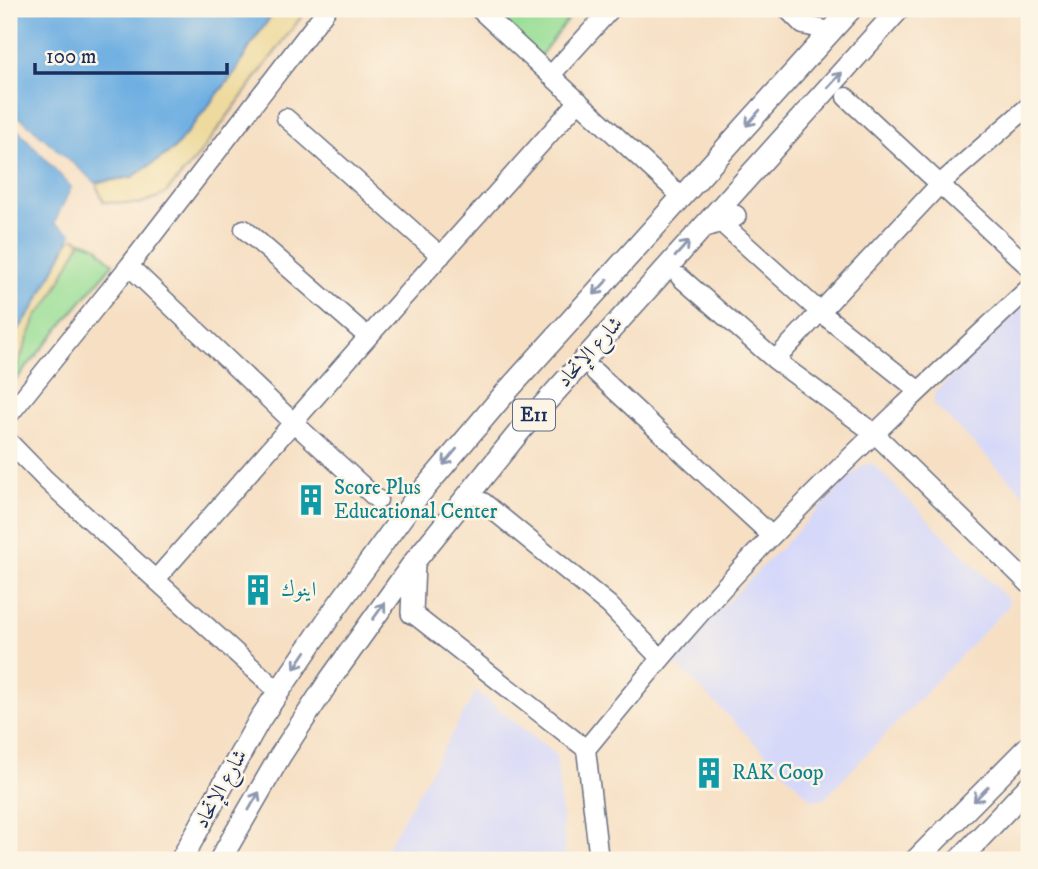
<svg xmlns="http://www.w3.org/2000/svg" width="1038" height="869" font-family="'IM FELL DW Pica',Amiri,serif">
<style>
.built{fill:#d6d8f9}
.green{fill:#99de96;stroke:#5a867a;stroke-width:2}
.sand{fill:#eeda9e;stroke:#84847e;stroke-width:2}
.water{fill:#6eafe2;stroke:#446fa0;stroke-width:2}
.pier{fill:#f6dfc3}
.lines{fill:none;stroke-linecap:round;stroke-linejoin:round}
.minor-casing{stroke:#686d81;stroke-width:21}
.major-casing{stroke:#686d81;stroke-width:24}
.minor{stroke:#fff;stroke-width:18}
.major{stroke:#fff;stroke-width:21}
.oneway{stroke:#8d97ae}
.labels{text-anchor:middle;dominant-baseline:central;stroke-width:5;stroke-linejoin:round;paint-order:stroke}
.shield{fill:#fcf5e5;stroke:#5e6a86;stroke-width:2}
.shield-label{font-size:19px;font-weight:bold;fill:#1b2f5e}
.street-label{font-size:21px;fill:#1b2f5e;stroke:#fcf5e5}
.culture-label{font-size:21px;fill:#0d838f;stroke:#fcf5e5;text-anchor:start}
</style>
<rect width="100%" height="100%" fill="#fcf5e5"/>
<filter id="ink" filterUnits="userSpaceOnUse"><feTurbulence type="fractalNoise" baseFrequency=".0143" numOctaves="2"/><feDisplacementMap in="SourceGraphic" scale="14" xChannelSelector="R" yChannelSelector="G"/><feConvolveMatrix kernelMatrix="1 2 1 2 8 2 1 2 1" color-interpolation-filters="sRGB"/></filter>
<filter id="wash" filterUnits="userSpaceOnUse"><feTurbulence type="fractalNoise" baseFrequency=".00686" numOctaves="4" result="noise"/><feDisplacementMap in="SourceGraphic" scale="28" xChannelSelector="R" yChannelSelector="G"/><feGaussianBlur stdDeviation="1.57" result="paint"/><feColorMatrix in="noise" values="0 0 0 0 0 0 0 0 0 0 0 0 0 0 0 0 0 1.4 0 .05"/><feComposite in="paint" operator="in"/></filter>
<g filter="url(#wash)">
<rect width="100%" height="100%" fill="#f6dfc3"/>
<path class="built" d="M1029,301V499L934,404V394Z
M872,463L1007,598L1009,605L824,799L812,800L671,659L862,465Z
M476,691L556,755L566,860H380Z"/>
<path class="green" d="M480,9H576L534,64Z
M81,241L96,246L113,264L9,388L37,315L49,302Z"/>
<path class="sand" d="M276,9H307L195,160L164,195L139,204L104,202L95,183L132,177L173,150L236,71L252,43Z
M71,236L81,241L49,302L37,315L9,386V343L36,304Z"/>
<path class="water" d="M9,9H276L252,43L236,71L173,150L132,177L95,183L21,119H16V127L72,187L55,223L73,233L36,304L9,343Z"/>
<path class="pier" d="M16,119H21L95,183L97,186H93L20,123V126L75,185L59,221L75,231L73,239L70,238L72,233L55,223L72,187L16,127Z"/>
</g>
<g filter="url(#ink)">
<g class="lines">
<defs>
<path id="minor" d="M479,9L683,198
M787,9L803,25L831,31
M551,75L611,9
M846,97L1029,267
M286,118L441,256
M726,227L820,312L919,391
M244,229L368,337
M129,266L327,9
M680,277L775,360L874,433L1029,584
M775,360L940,184L1029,106
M595,372L772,536
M9,415L129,266L294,423L378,500
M9,442L46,480L279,692
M483,502L609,605L661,659
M157,578L368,337L579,101
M412,613L586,749L599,860
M586,749C646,676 707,602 774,534C856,449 943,368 1029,288"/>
<path id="major" d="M703,227L735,216
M412,613L414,563
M181,860L260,719L335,609L413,502L500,399L851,9
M220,860L280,756L329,681L414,562L520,431L899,9
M916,860L1029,746
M959,860L1029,786"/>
</defs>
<use href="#minor" class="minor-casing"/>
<use href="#major" class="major-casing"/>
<use href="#minor" class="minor"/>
<use href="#major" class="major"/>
</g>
<defs><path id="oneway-shaft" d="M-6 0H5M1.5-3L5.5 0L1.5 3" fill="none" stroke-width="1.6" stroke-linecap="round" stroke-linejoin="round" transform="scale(1.75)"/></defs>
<g class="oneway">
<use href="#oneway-shaft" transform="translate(835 80) rotate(-48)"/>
<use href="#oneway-shaft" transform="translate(753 118) rotate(131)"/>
<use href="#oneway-shaft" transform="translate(682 249) rotate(-48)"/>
<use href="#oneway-shaft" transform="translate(601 287) rotate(133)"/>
<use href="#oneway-shaft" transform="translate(450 457) rotate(130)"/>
<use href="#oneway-shaft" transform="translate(379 611) rotate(-54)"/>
<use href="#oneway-shaft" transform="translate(300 660) rotate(124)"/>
<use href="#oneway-shaft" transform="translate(981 794) rotate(135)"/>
<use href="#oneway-shaft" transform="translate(254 801) rotate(-60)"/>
</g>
</g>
<defs>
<symbol id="building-bare" viewBox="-9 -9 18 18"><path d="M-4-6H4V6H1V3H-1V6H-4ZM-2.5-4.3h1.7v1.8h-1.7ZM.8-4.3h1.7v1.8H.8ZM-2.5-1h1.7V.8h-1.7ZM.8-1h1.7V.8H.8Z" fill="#0f9aa8" stroke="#fcf5e5" stroke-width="2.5" paint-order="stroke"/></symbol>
</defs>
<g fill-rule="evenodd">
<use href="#building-bare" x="289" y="478" width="44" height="44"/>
<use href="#building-bare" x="236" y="568" width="44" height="44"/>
<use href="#building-bare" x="687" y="751" width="44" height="44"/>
</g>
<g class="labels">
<rect class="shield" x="513" y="399.5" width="42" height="31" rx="5"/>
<g class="shield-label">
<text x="534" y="415">E11</text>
</g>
<g class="street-label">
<text transform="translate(590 352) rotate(-48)">شارع الإتحاد</text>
<text transform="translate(221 789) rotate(-61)">شارع الإتحاد</text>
</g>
<g class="culture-label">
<text x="334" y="488">Score Plus<tspan x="334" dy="24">Educational Center</tspan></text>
<text x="281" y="590">اينوك</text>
<text x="732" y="773">RAK Coop</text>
</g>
</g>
<rect width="1038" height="869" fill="none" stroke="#fcf5e5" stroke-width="35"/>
<path d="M35 63v10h192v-10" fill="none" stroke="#1b2f5e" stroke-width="3.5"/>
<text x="46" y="63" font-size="21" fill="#1b2f5e" stroke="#fcf5e5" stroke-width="5" paint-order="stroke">100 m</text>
</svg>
